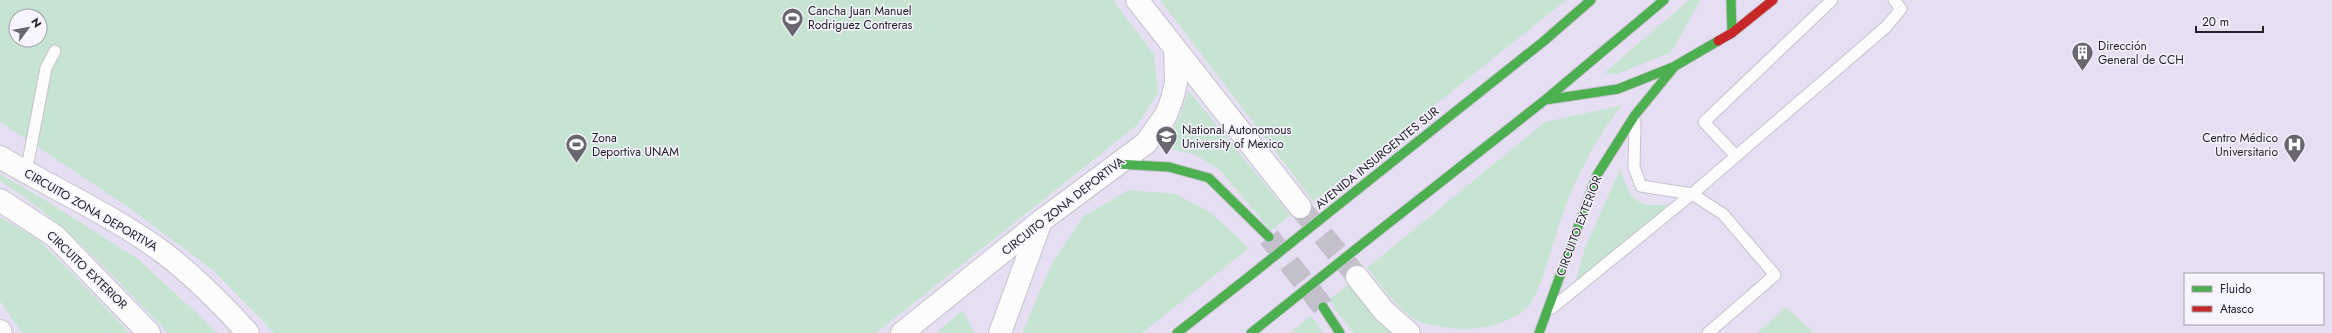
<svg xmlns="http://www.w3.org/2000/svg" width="2332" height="333" font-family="Jost,sans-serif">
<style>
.built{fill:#e6dff3;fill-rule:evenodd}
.green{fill:#c7e4d3;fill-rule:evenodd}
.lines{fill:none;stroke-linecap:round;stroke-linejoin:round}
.street-tunnel{stroke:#c4c0cb;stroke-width:22;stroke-dasharray:22 11;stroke-linecap:butt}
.secondary-tunnel{stroke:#c4c0cb;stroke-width:22;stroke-dasharray:22 11;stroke-linecap:butt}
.lane-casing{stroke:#c6c2cb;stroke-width:13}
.street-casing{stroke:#c6c2cb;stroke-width:24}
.fast-casing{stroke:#c6c2cb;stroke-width:11}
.jam-casing{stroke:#c6c2cb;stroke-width:11}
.lane{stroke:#fcfcfd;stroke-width:11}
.street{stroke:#fcfcfd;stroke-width:22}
.fast{stroke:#4caf50;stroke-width:9}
.jam{stroke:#c62828;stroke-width:9}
.fast-bridge-casing{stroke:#c6c2cb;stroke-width:11;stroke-linecap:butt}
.fast-bridge{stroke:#4caf50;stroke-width:9}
.labels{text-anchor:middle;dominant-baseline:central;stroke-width:3;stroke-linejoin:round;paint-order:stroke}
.poi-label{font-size:12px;fill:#222027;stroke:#f7f3ff;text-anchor:start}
.street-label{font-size:12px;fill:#222027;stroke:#f7f3ff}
</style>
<rect width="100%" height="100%" fill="#ece8f4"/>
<path class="built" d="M0,0H2332V333H0ZM16,16H40V40H16ZM2185,274H2323V324H2185Z"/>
<path class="green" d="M0,0H1113L1154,54L1158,93L1137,125L876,333H274L213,270L125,205L0,122ZM16,16H40V40H16Z
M1160,0H1566L1314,202Z
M1689,0H1701L1671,52L1617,74L1604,73Z
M1188,90L1290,215L1271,231L1220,170L1194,154L1161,147C1175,128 1183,112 1188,90Z
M1622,105C1596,139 1577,174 1563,213C1556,233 1540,294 1528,307C1500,333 1451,333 1417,321C1396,308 1382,286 1367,268L1545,122Z
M1620,169C1631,202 1637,208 1673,204L1574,287L1585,248Z
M0,174L45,200L138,259L218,333H168C115,279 65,221 0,181Z
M1128,190L1175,194L1211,213L1249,248L1142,333H1022L1052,263L1084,216Z
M0,217L38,239L130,333H22L0,301Z
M1352,282L1393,333H1354L1328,300Z
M1786,307L1814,333H1757Z
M963,310L974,333H936Z
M1311,316L1324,333H1290Z"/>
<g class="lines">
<path class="street-tunnel" d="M1302,210L1355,274"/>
<path class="secondary-tunnel" d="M1269,237L1323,307"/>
<defs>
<path id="lane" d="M1635,122L1634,167L1641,186L1692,194L1723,214L1775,275L1708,333
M1736,156L1704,122L1832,0
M26,173L46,68L55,51
M1552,308L1692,194L1886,27L1901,9L1894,0"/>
<path id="street" d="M1137,0L1300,207
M0,157C54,189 114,216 164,253C195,277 222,304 248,333
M0,200L55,236L149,333
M1357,277L1384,311L1409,333
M0,331L1,333
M902,333L1041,221L1146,143L1166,115L1172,99L1176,83L1175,49
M1000,333L1041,221"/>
<path id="fast" d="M1731,0L1732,33
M1545,100L1618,89L1673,67
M1117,164L1169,167L1209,178L1269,237
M1337,206L1544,41L1591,0
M1366,241L1545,100L1664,0
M1323,307L1340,333
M1177,333L1251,275
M1251,333L1281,309
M1539,333L1597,175L1635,115L1675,66L1718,41"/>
<path id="jam" d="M1718,41L1732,33L1773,0"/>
</defs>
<use href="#lane" class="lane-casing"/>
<use href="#street" class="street-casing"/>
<use href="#fast" class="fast-casing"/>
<use href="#jam" class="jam-casing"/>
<use href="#lane" class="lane"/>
<use href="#street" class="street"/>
<use href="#fast" class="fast"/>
<use href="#jam" class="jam"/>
<defs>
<path id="fast-bridge" d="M1251,275L1337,206
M1281,309L1366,241"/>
</defs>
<use href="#fast-bridge" class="fast-bridge-casing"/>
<use href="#fast-bridge" class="fast-bridge"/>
</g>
<defs>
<symbol id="stadium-pin" viewBox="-11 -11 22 30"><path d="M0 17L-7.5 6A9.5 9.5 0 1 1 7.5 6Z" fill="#69666f" stroke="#f7f3ff"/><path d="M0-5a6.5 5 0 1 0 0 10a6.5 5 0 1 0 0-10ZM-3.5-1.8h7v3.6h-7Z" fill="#fff"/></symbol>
<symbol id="building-pin" viewBox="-11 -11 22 30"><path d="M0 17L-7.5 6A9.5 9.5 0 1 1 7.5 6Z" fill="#69666f" stroke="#f7f3ff"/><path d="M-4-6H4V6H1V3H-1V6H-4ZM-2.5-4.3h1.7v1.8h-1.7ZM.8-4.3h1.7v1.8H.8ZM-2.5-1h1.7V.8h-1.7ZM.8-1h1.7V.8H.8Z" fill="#fff"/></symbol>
<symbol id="university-pin" viewBox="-11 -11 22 30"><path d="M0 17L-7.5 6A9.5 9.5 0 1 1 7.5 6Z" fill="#69666f" stroke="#f7f3ff"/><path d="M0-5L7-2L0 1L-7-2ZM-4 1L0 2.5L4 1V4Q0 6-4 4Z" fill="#fff"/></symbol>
<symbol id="hospital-pin" viewBox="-11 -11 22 30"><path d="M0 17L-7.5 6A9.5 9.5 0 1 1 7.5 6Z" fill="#69666f" stroke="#f7f3ff"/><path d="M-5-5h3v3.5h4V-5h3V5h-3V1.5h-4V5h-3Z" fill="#fff"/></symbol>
</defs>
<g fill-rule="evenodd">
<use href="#stadium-pin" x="780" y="6" width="25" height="34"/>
<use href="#building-pin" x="2070" y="40" width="25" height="34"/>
<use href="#university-pin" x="1154" y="124" width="25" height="34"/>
<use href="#stadium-pin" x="564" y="132" width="25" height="34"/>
<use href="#hospital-pin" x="2282" y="132" width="25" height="34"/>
</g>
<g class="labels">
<g class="poi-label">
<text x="808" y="11">Cancha Juan Manuel<tspan x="808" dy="14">Rodriguez Contreras</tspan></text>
<text x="2098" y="46">Dirección<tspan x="2098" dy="14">General de CCH</tspan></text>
<text x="1182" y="130">National Autonomous<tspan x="1182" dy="14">University of Mexico</tspan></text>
<text x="592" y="138">Zona<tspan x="592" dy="14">Deportiva UNAM</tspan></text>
<text x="2278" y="138" text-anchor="end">Centro Médico<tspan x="2278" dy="14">Universitario</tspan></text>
</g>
<g class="street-label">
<text transform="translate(1377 158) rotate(-39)">AVENIDA INSURGENTES SUR</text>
<text transform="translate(1063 206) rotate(-38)">CIRCUITO ZONA DEPORTIVA</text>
<text transform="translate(91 210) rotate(30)">CIRCUITO ZONA DEPORTIVA</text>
<text transform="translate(1579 226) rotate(-69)">CIRCUITO EXTERIOR</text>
<text transform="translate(87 270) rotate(44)">CIRCUITO EXTERIOR</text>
</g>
</g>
<rect x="2184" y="273" width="140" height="52" fill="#f7f3ff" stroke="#a29fa9"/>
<rect x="2192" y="286" width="20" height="6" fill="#4caf50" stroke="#a29fa9"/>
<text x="2220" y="293" font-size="12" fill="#222027">Fluido</text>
<rect x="2192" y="306" width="20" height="6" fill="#c62828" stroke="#a29fa9"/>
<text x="2220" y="313" font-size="12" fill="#222027">Atasco</text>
<g transform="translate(28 28) rotate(58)"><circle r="19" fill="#f7f3ff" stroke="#a29fa9"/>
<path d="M0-3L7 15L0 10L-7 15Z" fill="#69666f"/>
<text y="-6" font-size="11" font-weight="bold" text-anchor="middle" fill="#222027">N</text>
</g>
<path d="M2196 26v6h67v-6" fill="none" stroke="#222027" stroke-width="2"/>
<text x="2202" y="26" font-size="12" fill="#222027" stroke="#f7f3ff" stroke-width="3" paint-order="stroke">20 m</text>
</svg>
